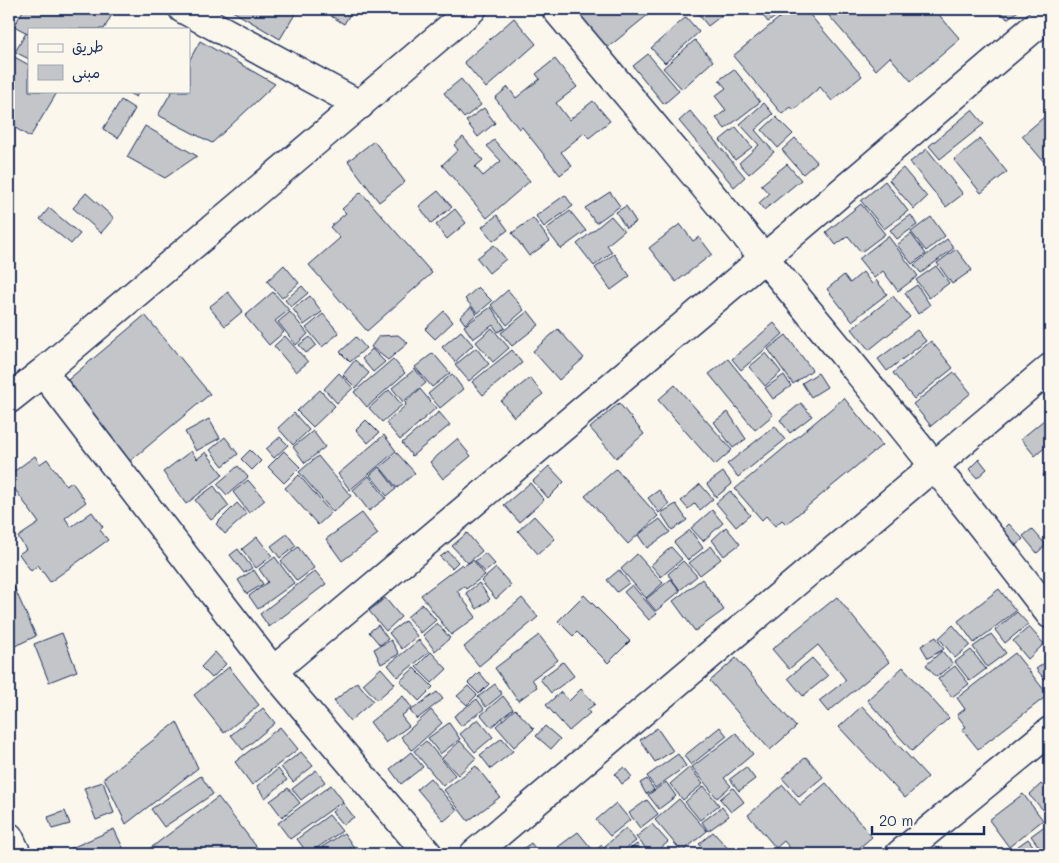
<svg xmlns="http://www.w3.org/2000/svg" width="1059" height="863" font-family="Mali,'Playpen Sans Arabic',sans-serif">
<style>
.building{fill:#c3c5c9;stroke:#1b2f5e}
.lines{fill:none;stroke-linecap:round;stroke-linejoin:round}
.minor-casing{stroke:#1b2f5e;stroke-width:31}
.minor{stroke:#fbf7ec;stroke-width:28}
</style>
<rect width="100%" height="100%" fill="#fbf7ec"/>
<filter id="ink" filterUnits="userSpaceOnUse"><feTurbulence type="fractalNoise" baseFrequency=".02" numOctaves="2"/><feDisplacementMap in="SourceGraphic" scale="10" xChannelSelector="R" yChannelSelector="G"/><feConvolveMatrix kernelMatrix="1 2 1 2 8 2 1 2 1" color-interpolation-filters="sRGB"/></filter>
<g filter="url(#ink)">
<path class="building" d="M24,9H115L104,29H29V34L14,26Z
M229,9H293L297,11L280,39Z
M328,9H353L344,24L331,16L333,12Z
M563,9H655L606,49Z
M694,9H730L708,26Z
M764,9H787L768,22L760,12Z
M790,9H805L862,76L832,101L820,87L794,110L791,107L782,114L733,56Z
M823,9H934L960,39L911,81L890,57L876,70Z
M999,9H1021L1007,19Z
M686,17L699,32L665,63L651,48Z
M514,18L536,44L486,88L464,62Z
M26,33L29,35V59L15,52Z
M695,40L713,61L682,89L663,68Z
M200,41L275,84L212,143L158,115L172,91H189V61Z
M648,54L679,91L664,104L633,66Z
M11,55L29,65V91H58L30,137L9,124V58Z
M555,59L577,87L556,103L569,120L593,101L610,121L589,138L584,133L561,152L572,166L560,175L522,127L519,129L495,98L508,87L516,98L540,79L536,74Z
M734,69L760,102L725,129L716,118L726,110L715,96L726,88L719,80Z
M461,79L481,105L464,118L444,93Z
M125,91H139L136,97Z
M121,100L135,109L118,138L103,129Z
M764,103L773,114L755,130L774,152L749,174L739,163L759,145L740,124Z
M484,108L495,123L478,137L466,121Z
M972,110L984,124L940,159L929,146Z
M690,111L745,177L734,187L679,121Z
M1050,112V169L1022,136Z
M776,117L793,134L778,148L762,130Z
M145,126L197,156L165,178L127,157Z
M736,127L752,147L735,160L720,140Z
M463,137L483,160L475,167L483,176L501,161L487,146L494,140L530,181L487,218L442,165L458,150L454,145Z
M795,138L817,162L803,174L782,150Z
M980,139L1007,172L981,193L954,160Z
M374,141L405,182L379,202L348,161Z
M927,149L963,194L946,207L910,162Z
M787,164L801,180L764,210L759,203L769,194L761,185Z
M903,168L927,197L914,209L889,180Z
M885,181L908,211L884,229L861,201Z
M438,191L452,207L431,223L419,206Z
M361,192L432,273L367,331L309,265L340,238L330,227L346,213L342,209Z
M610,192L620,206L596,223L585,208Z
M86,193L114,218L101,233L73,208Z
M565,195L573,206L544,227L536,216Z
M861,204L885,234L861,252L848,236L836,245L826,232Z
M626,206L636,222L626,228L616,212Z
M49,208L80,234L71,244L40,219Z
M455,209L466,223L447,239L436,225Z
M570,211L586,231L561,249L546,229Z
M497,215L508,230L493,241L482,227Z
M911,215L917,225L897,239L890,230Z
M611,216L624,231L607,245L612,252L594,266L577,244Z
M931,217L945,236L926,251L911,232Z
M533,218L550,241L529,256L512,233Z
M680,224L693,241L699,237L712,254L676,282L649,248Z
M911,234L926,254L912,264L897,245Z
M888,236L918,276L898,291L883,271L874,278L859,259Z
M9,239L15,242L9,255Z
M947,239L954,248L921,273L914,265Z
M494,245L506,259L489,273L477,258Z
M956,249L972,270L952,284L937,263Z
M614,254L630,276L611,290L595,268Z
M284,265L299,283L282,298L267,281Z
M936,266L949,283L929,298L916,280Z
M863,272L872,284L876,280L887,294L852,321L827,289L844,275L850,283Z
M917,285L930,305L918,314L905,293Z
M302,286L308,293L291,307L285,300Z
M478,287L492,301L478,313L465,299Z
M508,290L524,310L507,325L491,305Z
M228,292L243,311L225,326L209,307Z
M273,292L289,310L275,321L284,332L269,345L245,316Z
M310,296L322,312L304,325L293,309Z
M893,296L910,317L869,350L852,329Z
M471,307L477,314L465,324L460,317Z
M491,307L505,328L498,332L493,325L473,339L464,326Z
M444,311L453,322L435,339L425,329Z
M528,311L539,325L512,346L501,333Z
M290,312L308,334L296,345L278,322Z
M323,314L339,333L322,347L306,328Z
M145,315L210,394L129,462L63,384Z
M774,323L783,334L741,370L732,359Z
M492,328L509,348L493,362L476,342Z
M558,329L584,358L559,380L533,351Z
M917,330L926,341L887,371L878,359Z
M461,331L473,345L455,362L442,347Z
M398,335L408,343L388,360L371,347L379,336Z
M786,335L812,370L793,384L768,349Z
M285,336L308,362L296,372L274,346Z
M310,337L316,345L306,353L299,345Z
M356,337L366,348L350,362L340,352Z
M931,341L953,368L914,399L893,373Z
M476,348L489,364L469,381L455,365Z
M372,349L385,362L373,372L362,359Z
M512,350L522,363L483,395L472,382Z
M433,353L450,373L432,387L415,367Z
M766,353L781,372L765,386L749,367Z
M393,359L405,373L367,407L354,392Z
M728,359L773,415L755,430L709,374Z
M355,360L369,373L356,388L343,375Z
M415,369L426,383L403,402L392,388Z
M954,372L971,393L931,426L913,404Z
M339,373L353,388L337,403L324,389Z
M818,373L827,387L811,397L802,383Z
M452,374L463,389L440,408L428,394Z
M784,375L791,386L773,399L765,388Z
M530,378L543,394L514,417L501,401Z
M675,385L732,450L715,465L658,400Z
M420,389L436,408L400,440L386,423L406,405L405,403Z
M320,390L335,406L313,427L297,411Z
M389,390L402,405L382,422L369,408Z
M844,398L882,445L786,524L782,520L775,526L766,516L762,520L735,489Z
M619,403L644,434L616,458L590,428Z
M801,403L812,416L790,433L780,420Z
M439,412L450,425L412,456L402,443Z
M728,412L746,439L733,448L714,422Z
M294,413L309,430L293,445L278,428Z
M1050,415V446L1049,444L1035,456L1021,439Z
M209,419L220,438L196,451L185,432Z
M366,420L379,433L368,443L356,430Z
M775,426L785,440L738,477L727,464Z
M313,431L325,447L305,463L293,447Z
M384,435L396,451L350,490L338,474Z
M225,437L238,454L223,466L210,450Z
M280,437L288,445L274,458L266,449Z
M457,439L471,456L443,479L430,462Z
M250,450L261,461L252,470L241,459Z
M191,451L197,459L206,452L223,475L186,504L163,472Z
M284,451L300,467L284,483L268,467Z
M397,453L415,473L397,488L380,467Z
M35,456L40,464L47,459L66,486L72,482L86,502L65,518L71,527L92,512L103,527L100,530L108,540L50,582L38,565L31,571L19,554L26,549L18,537L39,523L9,481V475Z
M318,456L351,496L333,512L299,472Z
M979,459L987,469L977,478L969,469Z
M238,466L248,477L227,495L217,484Z
M549,466L564,482L548,498L533,481Z
M379,467L396,489L387,496L370,475Z
M616,469L658,516L628,544L585,496Z
M1050,469V484L1043,475Z
M723,472L732,484L716,497L707,484Z
M299,475L331,513L318,525L285,488Z
M369,476L386,498L369,511L353,490Z
M248,480L265,500L249,513L233,492Z
M530,483L544,500L519,522L504,505Z
M700,484L713,499L700,510L695,503L688,509L681,501Z
M214,486L229,506L211,520L195,500Z
M659,490L669,504L659,513L648,498Z
M730,491L750,515L736,527L716,503Z
M237,503L247,514L225,534L216,524Z
M676,504L687,520L672,530L661,513Z
M712,510L723,523L703,541L691,528Z
M362,513L378,534L342,561L326,539Z
M534,516L555,539L538,554L518,531Z
M660,519L670,532L647,548L638,535Z
M1009,524L1023,539L1014,547L1000,533Z
M726,527L740,544L724,556L712,540Z
M1032,529L1046,545L1037,553L1023,536Z
M690,530L703,548L688,560L674,542Z
M467,533L482,551L468,563L452,546Z
M287,534L296,546L280,558L271,546Z
M257,537L272,556L256,568L242,549Z
M711,546L721,559L700,575L689,563Z
M298,547L314,568L297,581L281,561Z
M671,547L682,559L661,577L651,565Z
M238,549L252,568L244,573L230,555Z
M448,551L458,562L452,568L440,557Z
M485,553L495,564L485,572L475,561Z
M637,554L663,583L646,598L621,569Z
M275,557L294,583L258,609L249,596L268,582L259,569Z
M473,560L485,575L466,589L464,586L457,591L476,617L451,635L421,595L462,564L464,566Z
M683,561L697,576L680,590L668,574Z
M496,568L511,585L496,599L481,581Z
M254,570L263,584L247,594L238,580Z
M619,570L629,583L617,592L607,580Z
M315,571L326,584L269,627L260,614Z
M9,576L36,636L9,649Z
M671,579L680,591L656,611L646,599Z
M702,579L724,610L695,631L673,601Z
M479,583L490,599L477,609L466,593Z
M632,585L657,614L649,620L624,592Z
M999,589L1016,611L974,643L958,621Z
M584,595L630,641L608,663L577,632L573,636L558,621Z
M837,597L889,662L828,712L819,701L846,680L818,645L789,669L772,649Z
M385,598L401,617L386,631L369,611Z
M522,598L538,617L479,666L464,647Z
M422,604L436,620L421,633L407,617Z
M1017,612L1028,624L1005,643L995,630Z
M405,621L417,636L402,649L389,633Z
M437,623L450,638L435,651L423,635Z
M378,625L388,639L380,645L369,632Z
M953,625L970,645L955,658L939,638Z
M1029,627L1044,644L1028,659L1013,641Z
M62,633L77,671L49,682L34,644Z
M991,634L1006,653L987,667L973,647Z
M539,635L558,660L532,679L537,687L518,701L495,668Z
M936,637L944,649L928,658L921,646Z
M391,640L399,654L381,664L374,649Z
M419,640L429,652L398,677L388,665Z
M971,650L986,669L970,681L955,662Z
M942,651L953,664L936,677L926,665Z
M215,652L226,664L212,678L201,667Z
M431,652L447,669L432,683L416,667Z
M1015,653L1048,695L978,749L962,729L966,727L957,715L965,709L957,698Z
M736,658L796,727L770,750L710,681Z
M812,658L828,676L803,696L788,678Z
M1050,659V682L1049,684L1036,669Z
M563,662L574,676L551,693L540,679Z
M955,666L969,684L952,697L938,679Z
M229,667L259,705L224,733L194,695Z
M903,667L949,718L912,751L867,700Z
M381,668L395,684L377,700L363,684Z
M414,668L433,687L419,701L400,681Z
M479,672L489,684L479,694L468,683Z
M357,682L373,701L350,721L334,701Z
M495,684L502,694L486,707L478,697Z
M468,686L477,695L467,705L457,696Z
M581,689L595,704L587,710L590,713L569,731L546,705L561,692L569,701Z
M437,692L443,699L417,719L410,711Z
M403,696L412,708L401,716L409,726L386,743L370,722Z
M503,696L513,709L491,727L481,715Z
M477,699L484,709L461,726L454,716Z
M862,706L928,777L905,798L839,727Z
M263,708L275,723L243,750L231,735Z
M515,709L534,729L514,747L496,726Z
M431,710L442,723L412,750L401,737Z
M478,719L493,737L475,752L460,734Z
M177,722L198,768L126,824L104,778Z
M449,723L460,739L440,754L428,738Z
M545,726L560,739L551,749L536,736Z
M280,727L298,749L252,785L235,762Z
M720,727L727,736L691,765L684,756Z
M657,728L673,751L655,762L640,740Z
M736,733L753,754L724,778L731,786L717,798L692,767Z
M502,738L513,751L491,769L480,755Z
M426,741L455,775L443,786L414,751Z
M460,741L476,758L458,775L442,758Z
M301,752L313,766L293,782L281,767Z
M411,752L423,767L401,784L390,769Z
M678,754L686,766L655,788L647,776Z
M806,757L823,777L799,797L782,778Z
M476,766L500,797L468,821L444,790Z
M624,767L632,777L622,784L615,774Z
M690,767L703,784L683,800L670,784Z
M746,767L755,779L739,791L730,779Z
M278,769L287,780L265,798L257,786Z
M316,770L325,782L301,800L292,789Z
M201,776L213,794L164,827L151,809Z
M430,778L457,810L444,821L417,789Z
M647,779L654,790L646,794L640,783Z
M103,782L114,813L96,820L84,788Z
M666,782L676,796L659,809L648,795Z
M826,783L872,837L852,854H795L784,841L776,848L748,815L783,785L800,805Z
M1041,784L1050,793L1049,816L1029,795Z
M331,785L343,801L290,839L278,823Z
M704,786L719,805L700,820L685,802Z
M288,788L300,803L282,817L270,801Z
M733,788L744,802L731,812L720,799Z
M1023,794L1043,820L1009,847L989,820Z
M218,797L259,850L253,854H145L144,853Z
M679,799L707,831L682,852L655,820Z
M647,800L658,814L640,828L629,813Z
M343,803L354,817L343,825L332,812Z
M616,803L630,820L610,836L596,820Z
M722,807L729,816L708,831L702,822Z
M65,811L70,824L52,829L48,817Z
M329,815L342,831L308,854L297,839Z
M1050,822V854H1038L1042,851L1031,836Z
M652,824L668,842L654,854H651L636,837Z
M626,828L636,841L619,854H612L605,846Z
M114,829L126,854H69L67,850Z
M578,832L592,849L585,854H564L558,847Z
M713,832L733,854H708L699,844Z
M344,833L353,846L341,854H327L322,847Z
M1028,839L1037,851L1033,854H1007Z
M531,843L539,853L525,854L521,850Z
M637,844L644,854H623Z
M602,845L610,854H591Z
M356,846L362,854H346Z
M301,848L305,854H292Z"/>
<g class="lines">
<defs>
<path id="minor" d="M183,9L360,105
M556,9C723,209 892,407 1050,614
M43,372L273,671L428,854
M9,399L43,372L472,9
M273,671L764,258L1050,14
M9,837L17,854
M474,854L1050,368
M900,854L1050,731"/>
</defs>
<use href="#minor" class="minor-casing"/>
<use href="#minor" class="minor"/>
</g>
</g>
<rect width="1059" height="863" fill="none" stroke="#fbf7ec" stroke-width="30"/>
<rect x="15" y="15" width="1029" height="833" fill="none" stroke="#1b2f5e" stroke-width="2" filter="url(#ink)"/>
<rect x="28" y="28" width="162" height="65" fill="#fbf7ec" stroke="#a1a7b3"/>
<rect x="38" y="44" width="25" height="8" fill="#fbf7ec" stroke="#a1a7b3"/>
<text x="72" y="52" font-size="15" fill="#1b2f5e">طريق</text>
<rect x="38" y="65" width="25" height="15" fill="#c3c5c9" stroke="#a1a7b3"/>
<text x="72" y="78" font-size="15" fill="#1b2f5e">مبنى</text>
<path d="M872 826v8h112v-8" fill="none" stroke="#1b2f5e" stroke-width="2.5"/>
<text x="879" y="826" font-size="15" fill="#1b2f5e" stroke="#fbf7ec" stroke-width="4" paint-order="stroke">20 m</text>
</svg>
